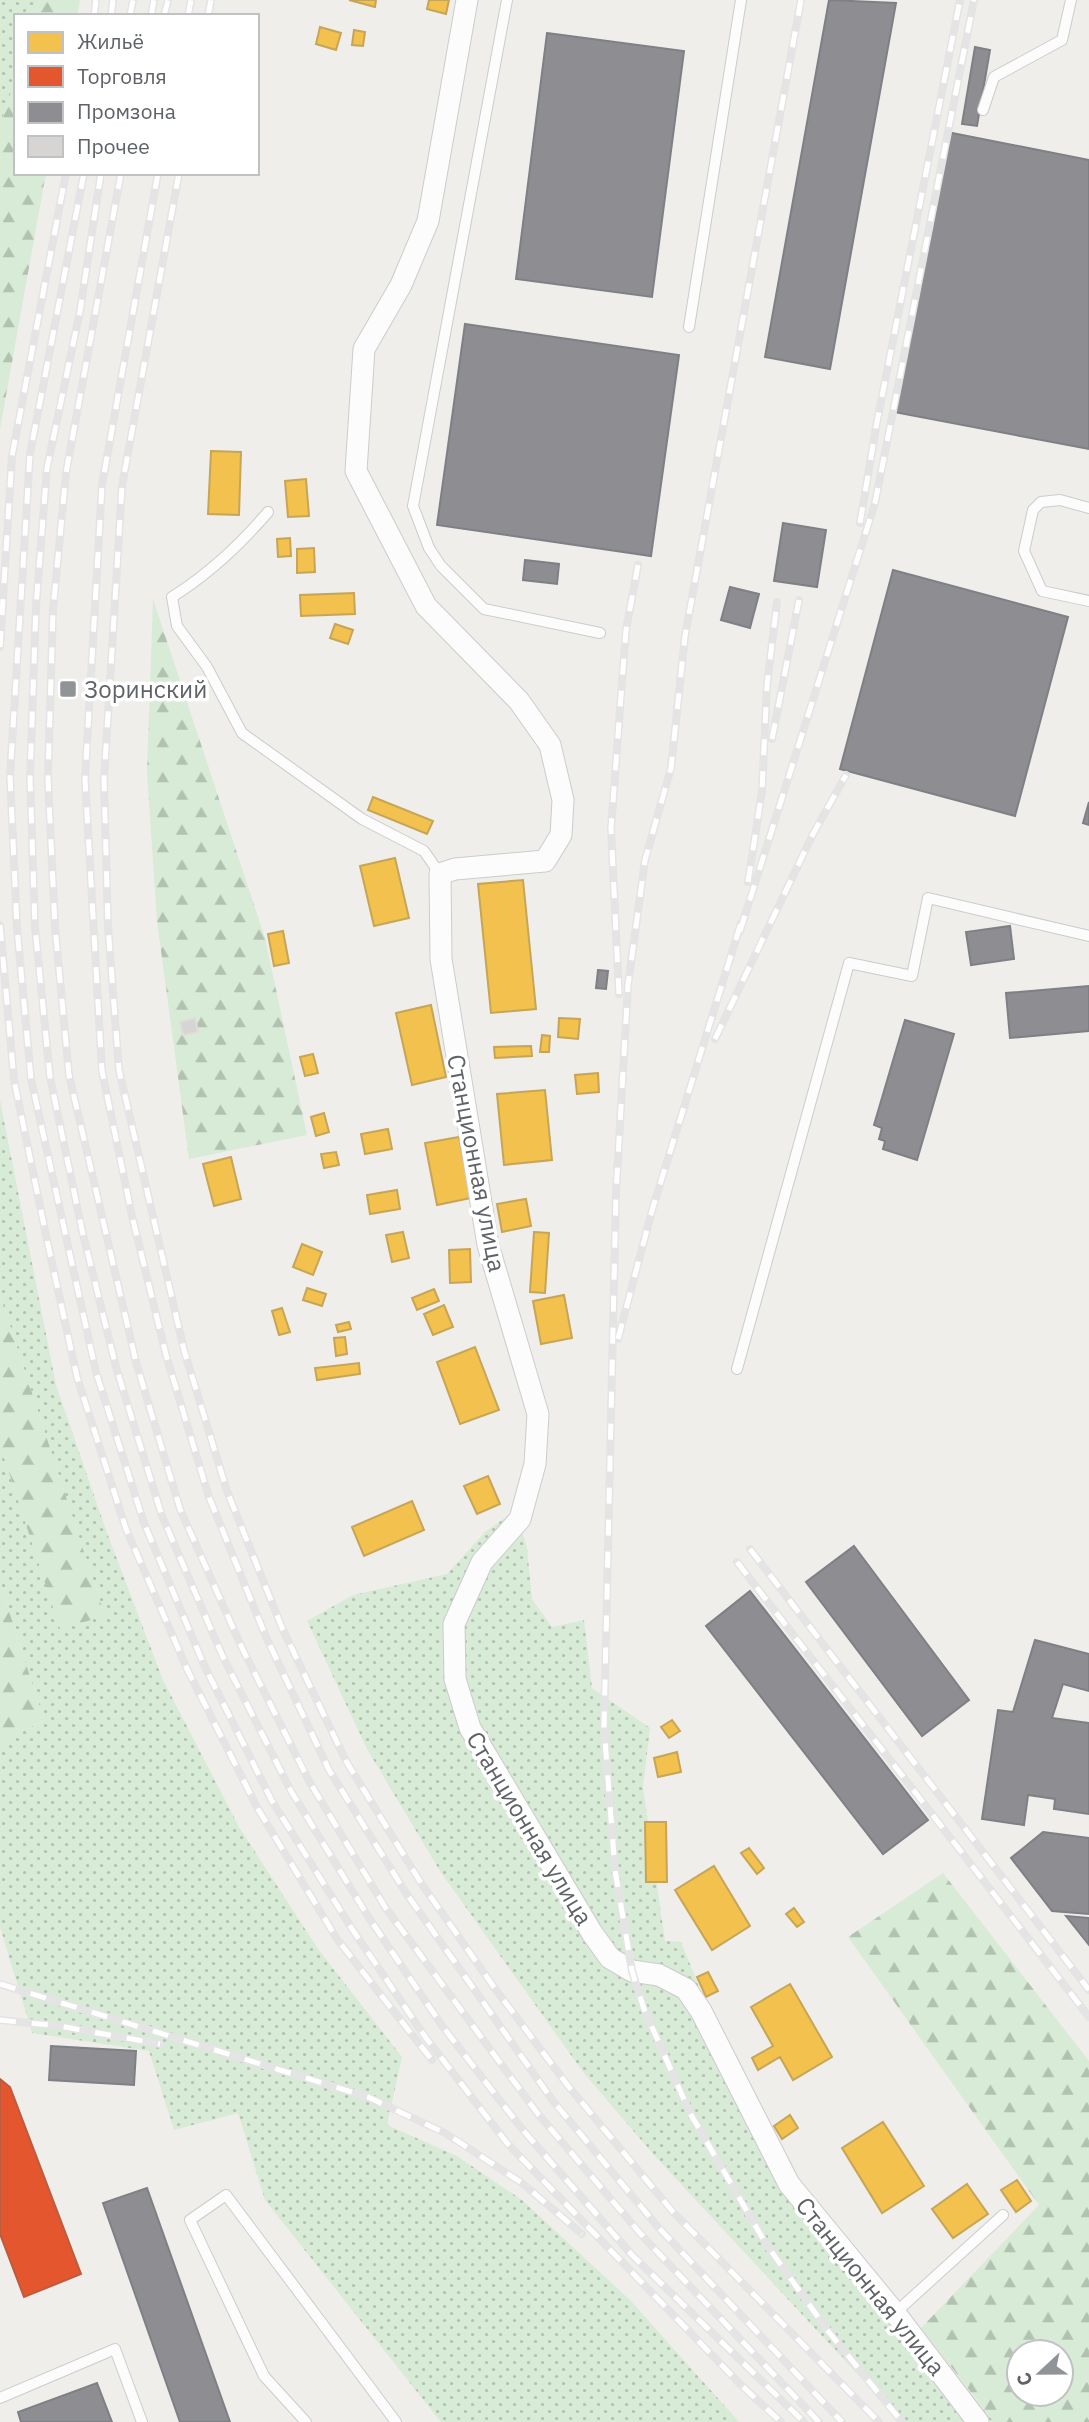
<svg xmlns="http://www.w3.org/2000/svg" width="1089" height="2422" font-family="'IBM Plex Sans',sans-serif">
<style>
.grass{fill:url(#grass-dots)}
.forest{fill:url(#forest-firs);fill-rule:evenodd}
.homes{fill:#f2c14e;stroke:#c6a556;stroke-width:2}
.shops{fill:#e4572e;stroke:#bc5b3f;stroke-width:2}
.industry{fill:#8d8d92;stroke:#7f8085;stroke-width:2}
.building{fill:#d6d5d3;stroke:#deddd9;stroke-width:2}
.lines{fill:none;stroke-linecap:round;stroke-linejoin:round}
.lane-casing{stroke:#cbcccc;stroke-width:12}
.street-casing{stroke:#cbcccc;stroke-width:23}
.lane{stroke:#fdfcfc;stroke-width:10}
.street{stroke:#fdfcfc;stroke-width:21}
.rail-casing{stroke:#e4e4e4;stroke-width:8}
.rail{stroke:#fff;stroke-width:5;stroke-dasharray:16;stroke-linecap:butt}
.poi-dot{fill:#919496;stroke:#fff;stroke-width:2.5}
.labels{text-anchor:middle;dominant-baseline:central;stroke-width:7;stroke-linejoin:round;paint-order:stroke}
.poi-label{font-size:24px;fill:#5f6368;stroke:#fff;text-anchor:start}
.street-label{font-size:24px;fill:#5f6368;stroke:#fff}
</style>
<defs>
<pattern id="grass-dots" width="8" height="8" patternUnits="userSpaceOnUse" patternTransform="scale(1.75)"><rect width="8" height="8" fill="#d8ebd6"/><path d="M2 2h.1M6 6h.1" fill="none" stroke="#b2c2b1" stroke-width="1.8" stroke-linecap="round"/></pattern>
<pattern id="forest-firs" width="22" height="20" patternUnits="userSpaceOnUse" patternTransform="scale(1.75)"><rect width="22" height="20" fill="#d8ebd6"/><path d="M5 1l3.5 6h-7zM16 11l3.5 6h-7z" fill="#b2c2b1"/></pattern>
</defs>
<rect width="100%" height="100%" fill="#efeeea"/>
<path class="grass" d="M0,0H40L35,16H16V78L0,125Z
M0,1100L56,1385L107,1533L163,1680L239,1827L318,1949L402,2057L387,2125L457,2156L522,2200L630,2300L739,2422H441L265,2200L238,2113L174,2130L149,2051L32,2033L0,1927V1743L44,1720L0,1583V1445L60,1628L105,1616L0,1295Z
M516,1510L527,1548L532,1599L552,1627L584,1620L592,1688L650,1728L643,1787L665,1941L681,1942L704,1999L795,2176L994,2422H902L654,2155L583,2072L440,1871L367,1749L307,1621L353,1595L447,1574L485,1532Z"/>
<path class="forest" d="M40,0H80L77,16H35Z
M16,78V173H46L0,429V125Z
M153,599L265,938L307,1135L189,1159L157,921L147,772Z
M0,1295L105,1616L60,1629L0,1445Z
M0,1583L44,1720L0,1743Z
M943,1873L1089,2061V2422H994L921,2328L1039,2205L848,1937ZM1019,2352H1061V2394H1019Z"/>
<path class="homes" d="M349,0H376L375,7Z
M429,0H449L446,14L427,9Z
M320,27L341,33L336,50L316,44Z
M354,30L365,32L363,46L352,45Z
M211,451L241,452L239,515L208,514Z
M306,479L309,516L288,517L285,481Z
M290,538L291,556L278,557L277,539Z
M314,548L315,572L297,573V549Z
M354,593L355,614L301,616L300,595Z
M335,624L353,630L348,644L330,638Z
M373,797L433,821L427,834L368,810Z
M395,858L409,918L374,926L360,866Z
M523,880L536,1009L491,1013L478,884Z
M283,931L289,963L274,966L268,934Z
M431,1005L446,1077L412,1085L396,1013Z
M559,1018L580,1019L578,1039L558,1037Z
M542,1035L550,1036L549,1052H540Z
M531,1046L532,1056L495,1058L494,1047Z
M313,1054L318,1073L305,1076L300,1057Z
M598,1073L599,1092L577,1094L575,1075Z
M545,1090L552,1160L504,1165L497,1094Z
M324,1113L329,1132L316,1136L311,1117Z
M388,1129L392,1149L365,1154L361,1134Z
M459,1137L471,1198L437,1205L425,1143Z
M336,1152L339,1165L324,1168L321,1154Z
M231,1157L241,1199L214,1206L203,1164Z
M397,1190L400,1209L370,1214L367,1195Z
M526,1199L531,1226L502,1232L497,1204Z
M403,1232L409,1258L392,1262L386,1235Z
M534,1232L549,1233L545,1293L530,1292Z
M302,1244L322,1252L313,1275L293,1267Z
M470,1249L471,1282L450,1283L449,1250Z
M307,1288L326,1294L322,1306L303,1300Z
M434,1289L439,1301L417,1310L412,1298Z
M564,1295L572,1338L541,1344L533,1301Z
M444,1305L453,1327L433,1335L424,1314Z
M282,1308L290,1332L279,1335L272,1311Z
M349,1322L351,1329L338,1332L336,1325Z
M345,1337L347,1354L336,1356L334,1338Z
M475,1347L499,1410L460,1424L437,1362Z
M359,1363L360,1374L317,1380L315,1368Z
M488,1476L500,1504L477,1514L464,1486Z
M412,1501L424,1530L364,1556L352,1527Z
M672,1720L680,1731L669,1738L661,1727Z
M677,1752L681,1772L658,1777L654,1758Z
M645,1822H666L667,1882H646Z
M749,1848L764,1868L757,1874L741,1853Z
M714,1866L750,1926L712,1950L675,1890Z
M794,1908L804,1922L797,1927L786,1914Z
M708,1972L718,1991L706,1997L697,1977Z
M790,1984L832,2057L793,2080L780,2057L758,2070L752,2058L773,2046L751,2007Z
M790,2115L798,2128L782,2139L774,2126Z
M883,2122L924,2186L882,2213L842,2148Z
M1017,2180L1031,2201L1016,2212L1001,2190Z
M967,2184L988,2214L953,2238L932,2209Z"/>
<path class="shops" d="M0,2079L10,2087L81,2274L24,2297L0,2234Z"/>
<path class="industry" d="M829,0L896,3L830,369L765,357Z
M547,33L684,51L652,297L516,279Z
M975,47L990,50L977,126L962,124Z
M947,132L1089,160V449L894,412Z
M465,324L679,355L651,556L437,525Z
M783,523L826,530L817,587L774,581Z
M525,560L559,564L557,584L523,580Z
M893,570L1068,617L1015,816L840,769Z
M730,587L759,594L750,628L721,620Z
M1089,802V825L1083,823Z
M1010,926L1014,959L971,965L966,932Z
M598,970L608,971L606,989L596,988Z
M1089,986V1031L1010,1038L1006,993Z
M905,1020L954,1034L917,1160L883,1149L885,1141L879,1139L882,1128L874,1125Z
M854,1546L969,1700L922,1736L806,1582Z
M750,1591L928,1820L883,1854L706,1626Z
M1035,1640L1089,1654V1691L1063,1684L1052,1718L1089,1723V1814L1054,1809L1055,1799L1028,1795L1024,1825L982,1819L998,1710L1013,1712Z
M1043,1832L1089,1838V1914L1052,1911L1011,1858Z
M1066,1916L1089,1918V1945Z
M51,2046L136,2051L134,2085L49,2080Z
M147,2188L230,2422H180L103,2203Z
M97,2383L112,2422H21L18,2412Z"/>
<path class="building" d="M195,1018L198,1032L183,1035L180,1022Z"/>
<g class="lines">
<defs>
<path id="lane" d="M507,0L413,506L429,548L441,566L484,609L600,633
M983,110L994,77L1062,40L1071,0
M689,327L741,0
M1089,508L1060,500L1041,502L1033,510L1024,551L1042,591L1089,601
M268,512C239,546 210,573 172,597L177,626L207,667L242,733L362,819L424,851L440,874
M737,1369L849,963L912,976L928,898L1089,936
M895,2313L1003,2215
M0,2398L115,2349L142,2422
M306,2422L264,2376L190,2220L226,2195L396,2422"/>
<path id="street" d="M467,0L428,221L401,285L364,349L356,471L426,606L519,701L550,745L563,800L561,835L545,861L455,869L440,874L441,959L488,1245L538,1414L535,1464L520,1519L482,1562L454,1624L455,1679L470,1728L592,1933L610,1958L632,1971L659,1975L686,1989L701,2011L789,2184L895,2313L978,2422"/>
</defs>
<use href="#lane" class="lane-casing"/>
<use href="#street" class="street-casing"/>
<use href="#lane" class="lane"/>
<use href="#street" class="street"/>
<defs>
<path id="rail" d="M801,0L685,636L671,768L645,860L628,985L616,1193L604,1727L615,1870L632,1971L644,2009L690,2113L766,2244L828,2331L902,2422
M94,16L96,0
M111,16L113,0
M130,16L133,0
M151,16L154,0
M164,16L168,0
M188,16L191,0
M208,16L211,0
M84,173L30,454L10,776L17,928L31,1079L96,1372L144,1523L204,1665L272,1801L352,1929L426,2038L507,2143L741,2385L781,2422
M101,173L80,311L47,468L36,606L30,777L35,927L50,1077L82,1230L116,1367L162,1516L223,1657L291,1791L369,1918L443,2027L522,2129L632,2255L804,2422
M121,173L66,473L53,610L48,778L55,927L69,1075L136,1362L180,1509L242,1648L309,1781L385,1907L538,2114L646,2240L819,2422
M158,173L102,485L85,779L102,1071L132,1216L166,1355L209,1497L266,1637L329,1770L406,1893L553,2101L658,2227L842,2422
M179,173L122,486L104,780L108,926L119,1070L184,1350L227,1491L283,1630L346,1761L421,1883L496,1990L569,2087L673,2212L879,2422
M860,523L876,427L960,0
M0,647L12,456L66,173
M772,739L799,600
M748,882L762,791L767,685L777,602
M0,925L14,1080L47,1240L77,1377L126,1529L188,1671L258,1809L337,1939L432,2060
M740,931L875,503L974,0
M619,994L611,828L626,630L638,565
M715,1039L813,834L846,775
M618,1339L653,1207L741,923
M750,1549L1089,1990
M737,1562L1089,2017
M0,1984L368,2097L445,2133L522,2183L582,2234
M0,2020L59,2026L160,2044"/>
</defs>
<use href="#rail" class="rail-casing"/>
<use href="#rail" class="rail"/>
</g>
<rect class="poi-dot" x="59" y="680" width="18" height="18" rx="3.5"/>
<g class="labels">
<g class="poi-label">
<text x="84" y="689">Зоринский</text>
</g>
<g class="street-label">
<text transform="translate(477 1163) rotate(79)">Станционная улица</text>
<text transform="translate(530 1828) rotate(59)">Станционная улица</text>
<text transform="translate(871 2286) rotate(51)">Станционная улица</text>
</g>
</g>
<rect x="14" y="14" width="245" height="161" fill="#ffffff" stroke="#bfc1c3" stroke-width="2"/>
<rect x="28" y="32" width="35" height="21" fill="#f2c14e" stroke="#bfc1c3" stroke-width="2"/>
<text x="77" y="49" font-size="21" fill="#5f6368">Жильё</text>
<rect x="28" y="66" width="35" height="21" fill="#e4572e" stroke="#bfc1c3" stroke-width="2"/>
<text x="77" y="84" font-size="21" fill="#5f6368">Торговля</text>
<rect x="28" y="102" width="35" height="21" fill="#8d8d92" stroke="#bfc1c3" stroke-width="2"/>
<text x="77" y="119" font-size="21" fill="#5f6368">Промзона</text>
<rect x="28" y="136" width="35" height="21" fill="#d6d5d3" stroke="#bfc1c3" stroke-width="2"/>
<text x="77" y="154" font-size="21" fill="#5f6368">Прочее</text>
<g transform="translate(1040 2373) rotate(248)"><circle r="33" fill="#ffffff" stroke="#bfc1c3" stroke-width="2"/>
<path d="M0-5L12 26L0 18L-12 26Z" fill="#919496"/>
<text y="-10" font-size="19" font-weight="bold" text-anchor="middle" fill="#5f6368">С</text>
</g>
</svg>
